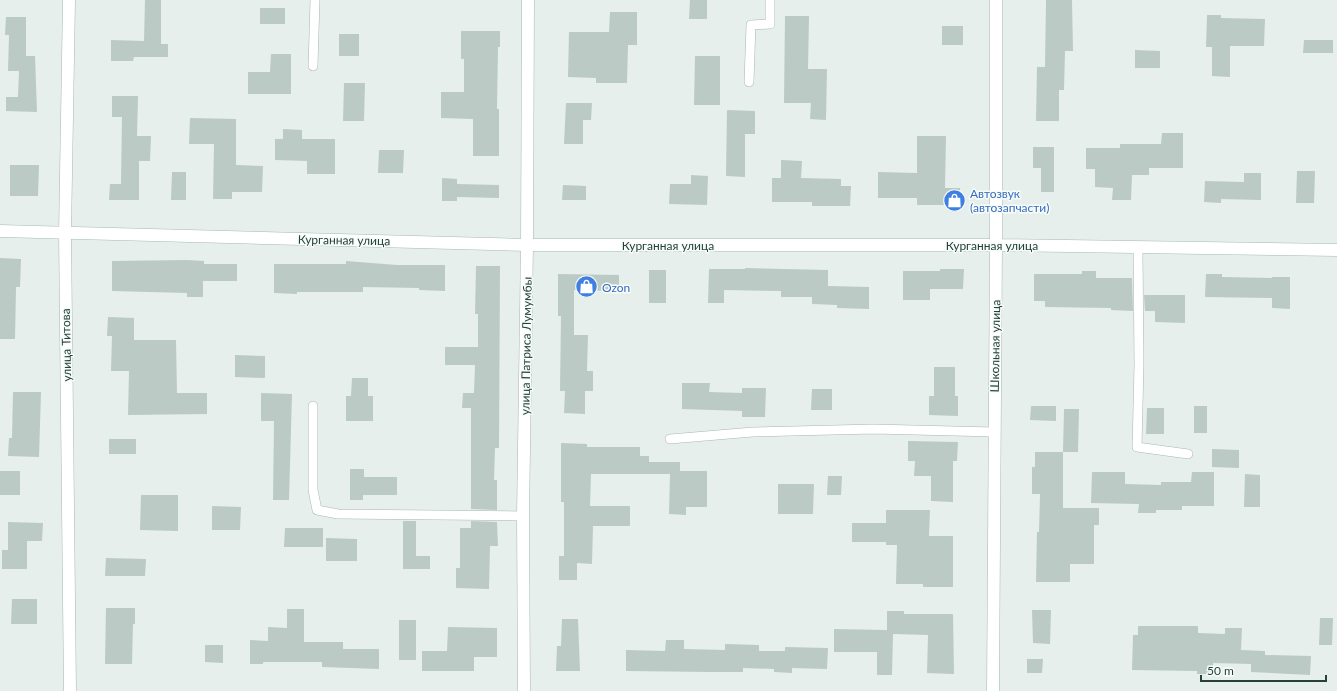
<svg xmlns="http://www.w3.org/2000/svg" width="1337" height="691" font-family="Lato,sans-serif">
<style>
.building{fill:#bbcac4}
.lines{fill:none;stroke-linecap:round;stroke-linejoin:round}
.lane-casing{stroke:#a8b8b2;stroke-width:10}
.street-casing{stroke:#a8b8b2;stroke-width:13}
.secondary-casing{stroke:#a4bbb3;stroke-width:13}
.lane{stroke:#fff;stroke-width:9}
.street{stroke:#fff;stroke-width:12}
.secondary{stroke:#fff;stroke-width:12}
.labels{text-anchor:middle;dominant-baseline:central;stroke-width:3;stroke-linejoin:round;paint-order:stroke}
.shop-label{font-size:12px;fill:#366cbe;stroke:#f7fbf9;text-anchor:start}
.street-label{font-size:12px;fill:#24423a;stroke:#f7fbf9}
</style>
<rect width="100%" height="100%" fill="#e6efeb"/>
<path class="building" d="M145,0H161V44H168V57H134L133,61H111V40L144,41Z
M690,0H707V19H689Z
M1046,0H1072L1073,51H1065L1064,90H1059V121H1036L1037,67H1045Z
M260,8H285V24H260Z
M610,12H637V45H628L627,83H596V78L568,77L569,32H609Z
M1207,15H1221V18L1265,19L1264,46H1230V77L1212,76V47H1206Z
M785,16H809L808,69H827L826,120L810,119L811,103H784Z
M6,17H26V56H35L37,112L6,111V97H18L19,71H8L9,35H5Z
M942,26H963V45H942Z
M461,31H500V47H498L497,109H499V156H473V119L441,118V92H464V59H461Z
M339,34H359V56H339Z
M1304,40H1333V53H1303Z
M1135,50L1160,51V68H1135Z
M271,54H291V94H248V72H270Z
M695,56H720V105H694Z
M344,83H365L364,121H343Z
M112,96H138L137,136H151L150,161H139V200H109L110,184H121L122,117H112Z
M566,103H592L591,120H583V144H564Z
M727,110L755,111V134H745V177L726,176Z
M190,118L236,119V165L263,166L262,192H232V199H213L214,144H189Z
M283,129L302,130V139H335V174H307V161L275,160V139H283Z
M1162,133H1183V168H1149V175H1132L1131,200H1112L1113,188L1095,187V169H1086V148H1120V144H1161Z
M917,136H946L945,188H960V205H917V198H878V172L917,173Z
M1033,147H1054V192H1041V168H1033Z
M379,150H404L403,173H378Z
M781,160L802,161L801,178L841,179V186H851L850,206H812V202H772V178H781Z
M10,165H39L38,196H10Z
M1297,171H1315L1314,203H1296Z
M172,172H186V200H171Z
M1244,173H1261V200L1221,199V203L1204,202L1205,181L1244,182Z
M691,175L708,176L707,205L669,204L670,184H691Z
M442,178L457,179V184L499,185V198L457,197V201H442Z
M563,185L586,186V200H562Z
M0,258L21,259L20,287H16L15,339H0Z
M187,260L204,261V264H237V281H203V297H187V293L112,291V261Z
M346,261L397,265H445V291L419,290V288L363,287V292H297V294L274,293V264H346Z
M476,266H500L499,448H495L494,480H497V510L471,509V408H462L463,393H474L475,365H445V347H478V314H475Z
M745,268L828,270V286L869,287V309L837,308V305L812,304V297H781V291L724,290V303H708L709,269H745Z
M940,269H964L963,289H930V300H903V271H940Z
M649,270H666V303H649Z
M1082,271H1096V278H1132L1133,311L1111,310V308L1045,307V301H1034V274H1082Z
M558,274L619,275V291L574,290V335H588L587,371H593V391H585V414L564,413L565,391H560L561,316H558Z
M1206,274H1222V277L1272,278V277H1290V309L1272,308V298L1205,297Z
M1144,295H1185V323L1155,322V311H1145Z
M108,317L134,318V340H176L177,393H207V414L128,415L129,371H111L112,336H107Z
M235,355L265,356V378L235,377Z
M934,367H955V396H958V416L929,415V396H934Z
M352,378H368V396H373V421H346V396H351Z
M682,383H710L709,392L742,393V388H766L765,417H742V411L682,409Z
M812,389H832V410H811Z
M13,392H41L39,457L8,456L9,438H12Z
M261,393L292,394L289,500H273L274,421H261Z
M1031,406H1056V421L1030,420Z
M1194,406H1207V433H1194Z
M1147,408H1164V434H1146Z
M1064,409H1079L1078,452H1063Z
M109,439H136V454H109Z
M908,441L958,442L957,461H953V502L931,501V476H914L915,461H908Z
M561,443L587,444V447H640V456H649V462H680V471H707V507H686V515L669,514L670,474H591L590,506H630V526H593L592,564L577,563V580H559V556H564V502H561Z
M1212,449L1239,450V468L1212,467Z
M1035,452H1063V508H1099V525H1094V564H1070V582H1036L1037,532H1039L1040,494H1032V467H1035Z
M350,469H364V477H397V495H363V500H350Z
M0,471H20V495H0Z
M1092,472H1125V484L1161,485V482H1191L1192,472H1214V506H1182V510H1156V513H1138L1139,504L1091,503Z
M1245,474L1260,475V507H1244Z
M828,476H842L841,495H827Z
M778,484H814L813,514H778Z
M141,495H178V531L140,530Z
M212,506L241,507L240,530H212Z
M886,510H930L929,536H953V587H923V584H896L897,545H886V542H852V523H886Z
M403,521H416V556H430V569H403Z
M471,521L497,522L498,546H490L489,589L456,588V568H460V528H471Z
M8,522L43,523L42,541H27V569H2V550H8Z
M285,528H323V547H284Z
M326,538L357,539V561H326Z
M106,558L146,559L145,576H105Z
M12,599H37V624H11Z
M106,608H135V624H133L132,664H105Z
M287,609H304V642H343V649H379V669L322,667V662H263V664H250V640L268,641V627L287,628Z
M1032,610H1051L1050,644L1033,643Z
M887,611H904V614H953L954,674L927,673L928,635L893,634L892,675H877V652H834V629L887,630Z
M1320,618H1333L1332,645H1319Z
M562,619H578L580,671H556L557,646H561Z
M399,620H416V660H399Z
M1138,626H1198V633L1225,634V628H1242L1241,650L1265,651V655L1311,656L1310,675L1251,672V664L1213,663V674H1197V671L1132,670L1133,635H1138Z
M448,627L497,628V657H474V671H422V651H447Z
M666,640H684V649L725,650V644L759,645V651H785V647L828,648L827,669L792,668V673L774,672V669L743,668V672H711L626,671V650L665,651Z
M205,645H223V663L205,662Z
M1027,659H1043L1042,673H1027Z"/>
<g class="lines">
<defs>
<path id="lane" d="M313,66L315,0
M749,82L751,25L770,24V0
M1138,248L1139,365L1137,447L1188,454
M313,406V490L317,510L338,514L523,516
M670,439L753,432L874,429L994,432"/>
<path id="street" d="M69,0L65,233L70,691
M524,691L523,516L527,245L528,0
M993,691L996,245"/>
<path id="secondary" d="M0,231L527,245H996L1337,250
M996,245V0"/>
</defs>
<use href="#lane" class="lane-casing"/>
<use href="#street" class="street-casing"/>
<use href="#secondary" class="secondary-casing"/>
<use href="#lane" class="lane"/>
<use href="#street" class="street"/>
<use href="#secondary" class="secondary"/>
</g>
<defs>
<symbol id="shop-disc" viewBox="-11 -11 22 22"><circle r="9.5" fill="#3f7fe0" stroke="#f7fbf9"/><path d="M-5-2.5h2.3a2.7 3.5 0 0 1 5.4 0H5L5.5 6h-11ZM-1.5-2.5h3a1.5 2.3 0 0 0-3 0Z" fill="#fff"/></symbol>
</defs>
<g fill-rule="evenodd">
<use href="#shop-disc" x="942" y="188" width="25" height="25"/>
<use href="#shop-disc" x="574" y="274" width="25" height="25"/>
</g>
<g class="labels">
<g class="shop-label">
<text x="970" y="193">Автозвук<tspan x="970" dy="14">(автозапчасти)</tspan></text>
<text x="602" y="287">Ozon</text>
</g>
<g class="street-label">
<text transform="translate(344 240) rotate(1)">Курганная улица</text>
<text x="668" y="245">Курганная улица</text>
<text x="992" y="245">Курганная улица</text>
<text transform="translate(66 345) rotate(-91)">улица Титова</text>
<text transform="translate(526 346) rotate(-89)">улица Патриса Лумумбы</text>
<text transform="translate(995 346) rotate(-89)">Школьная улица</text>
</g>
</g>
<path d="M1201 675v6h125v-6" fill="none" stroke="#24423a" stroke-width="2"/>
<text x="1207" y="675" font-size="12" fill="#24423a" stroke="#f7fbf9" stroke-width="3" paint-order="stroke">50 m</text>
</svg>
